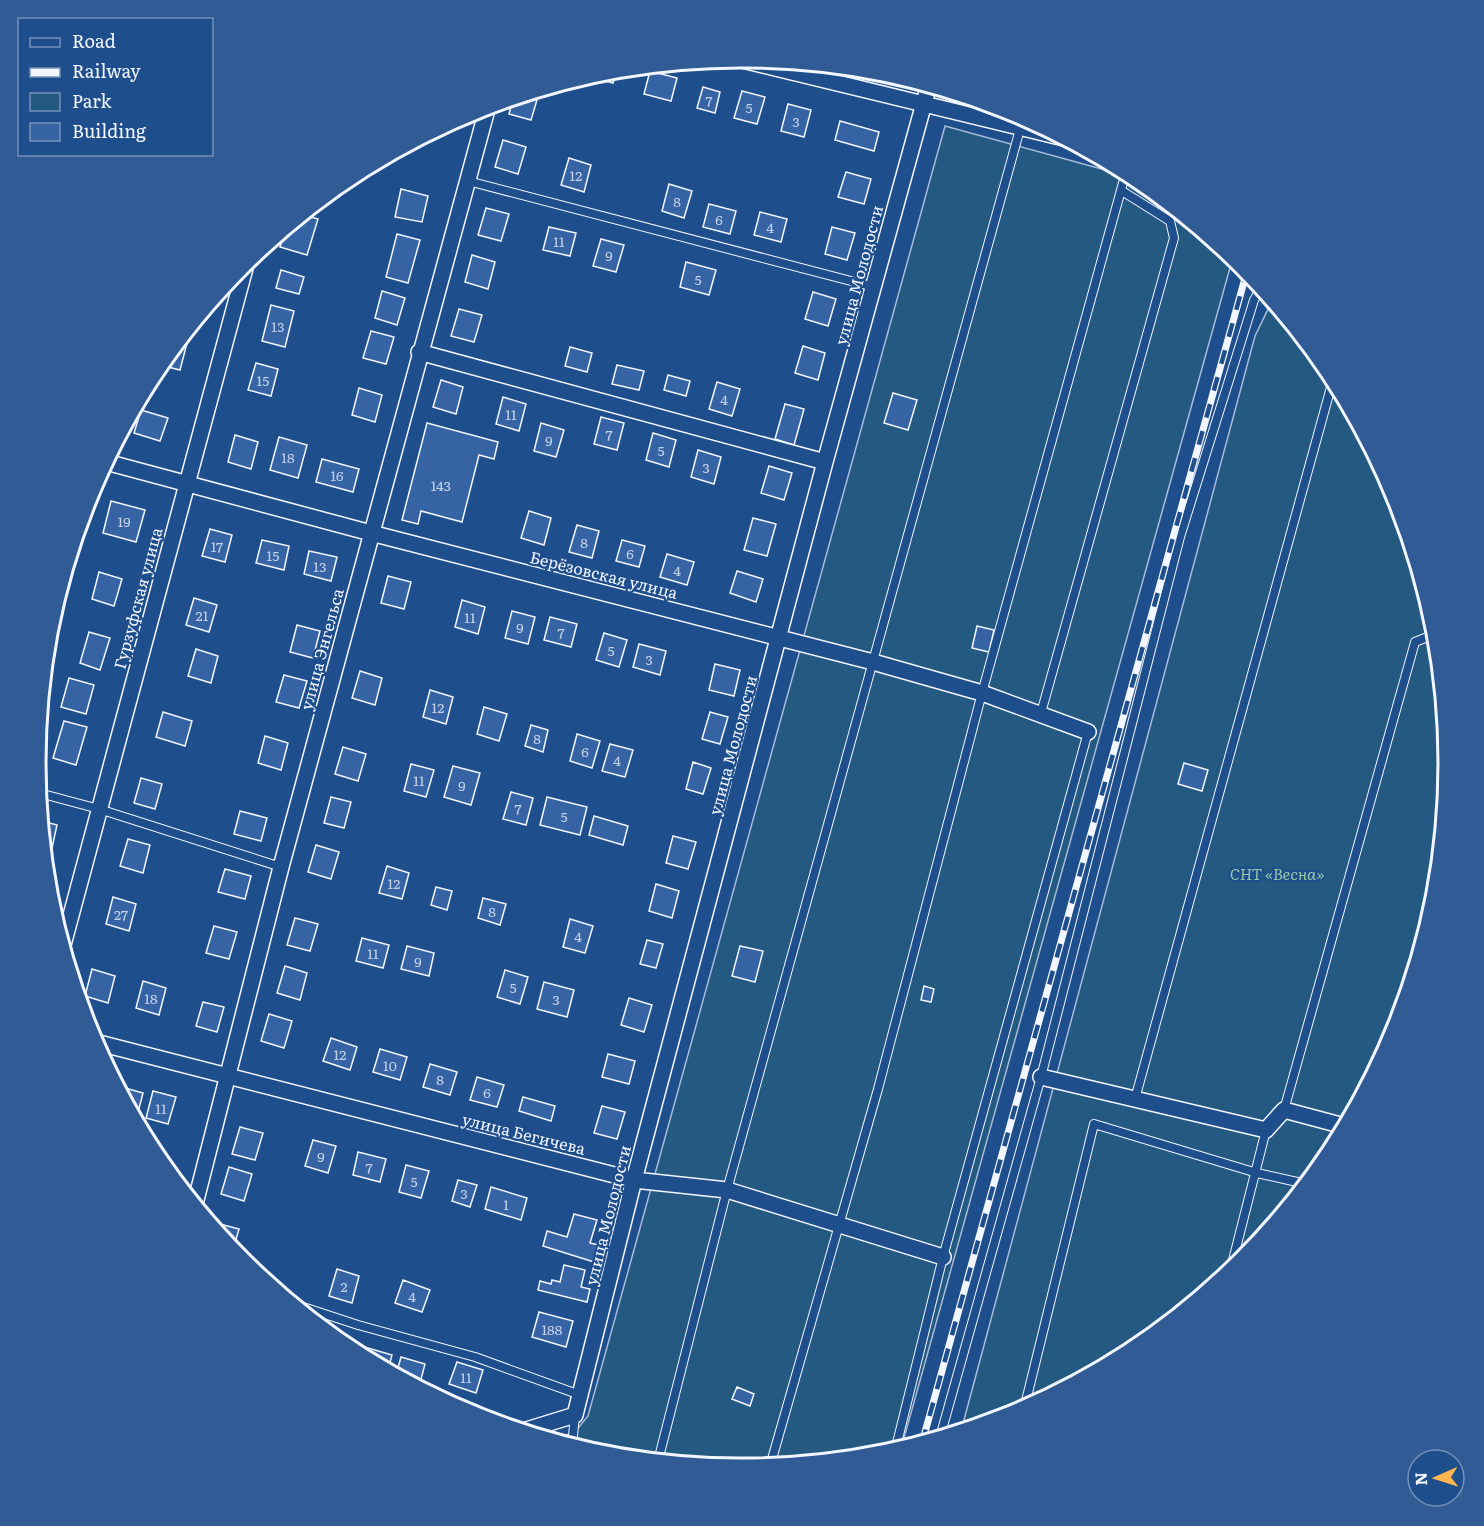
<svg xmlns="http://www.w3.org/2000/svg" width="1484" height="1526" font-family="Literata,serif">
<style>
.green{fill:#245a82;stroke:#a8bbd7;stroke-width:1.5}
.building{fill:#3563a3;stroke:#f2f6ff;stroke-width:1.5}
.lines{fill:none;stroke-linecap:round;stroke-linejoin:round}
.lane-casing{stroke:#f2f6ff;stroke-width:10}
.street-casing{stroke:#f2f6ff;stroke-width:18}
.lane{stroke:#1f4e8c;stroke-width:8}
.street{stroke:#1f4e8c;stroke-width:15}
.rail-casing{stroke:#f2f6ff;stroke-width:7}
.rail{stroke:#1f4e8c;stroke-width:4.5;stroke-dasharray:14;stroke-linecap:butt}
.labels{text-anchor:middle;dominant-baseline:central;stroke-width:4.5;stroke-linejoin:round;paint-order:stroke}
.number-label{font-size:14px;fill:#c3d1e8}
.street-label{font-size:16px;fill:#f2f6ff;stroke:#1f4e8c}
.park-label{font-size:16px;font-style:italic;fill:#97c8a6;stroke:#1f4e8c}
.rim{fill:none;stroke:#f2f6ff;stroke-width:3}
</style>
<rect width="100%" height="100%" fill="#1f4e8c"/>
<path class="green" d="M945,126L1138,179L1233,257L901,1449L879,1455L742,1469L604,1455L550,1439L574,1433L588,1416Z
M1272,301L1329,371L1394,493L1434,626L1448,763L1434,901L1394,1033L1329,1156L1241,1262L1134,1350L1012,1415L961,1431L1255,336Z"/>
<path class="building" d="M617,69L613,83L595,78L596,73Z
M650,71L677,78L671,101L644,94Z
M703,87L720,92L715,113L697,108Z
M742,91L765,97L757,124L734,118Z
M534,92L539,93L531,120L509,114L513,98Z
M788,104L811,110L804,137L781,131Z
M840,121L879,132L874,151L835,140Z
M503,140L526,147L518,174L495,167Z
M569,158L591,165L584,192L561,185Z
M846,172L871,179L864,204L838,197Z
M669,184L692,191L684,218L662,211Z
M401,189L428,196L422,222L395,217Z
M709,204L736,211L730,234L703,227Z
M486,208L509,214L501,241L478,235Z
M760,212L787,219L781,242L754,235Z
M303,215L318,219L307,255L280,247L286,228Z
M549,227L576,233L570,256L543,250Z
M832,227L855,233L847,260L825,254Z
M397,234L420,240L408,283L386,277Z
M601,239L624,245L616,272L593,266Z
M472,255L495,262L488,289L465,282Z
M686,262L716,270L709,295L680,287Z
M281,270L304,277L299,294L276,288Z
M382,291L405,298L397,325L375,318Z
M813,292L836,299L828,326L805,319Z
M271,305L294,311L285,347L262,341Z
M459,309L482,315L474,342L451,336Z
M371,331L394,337L386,364L363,358Z
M179,341L187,343L180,370L160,365Z
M803,346L825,353L818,380L795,373Z
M570,347L592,353L587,372L565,366Z
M256,363L278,369L271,396L248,390Z
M617,365L644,371L639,390L612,384Z
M668,375L690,381L686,396L664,390Z
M441,380L463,387L456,414L433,407Z
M717,382L740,389L732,416L709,409Z
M359,388L382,395L375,422L352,415Z
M893,393L917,400L908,430L884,423Z
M503,397L526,404L519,431L496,424Z
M785,404L804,409L794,445L775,439Z
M141,410L168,418L160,441L134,433Z
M601,417L624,423L617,450L594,444Z
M427,423L498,442L494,459L479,455L462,522L421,511L418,524L402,520Z
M541,423L564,430L556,457L534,451Z
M653,433L676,440L669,467L646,460Z
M235,435L258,442L251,469L228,462Z
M279,437L307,445L298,478L270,470Z
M698,450L721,457L714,484L691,477Z
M322,459L359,469L353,492L316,482Z
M769,466L792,473L784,500L761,493Z
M111,501L145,510L136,542L103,533Z
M529,511L551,518L544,545L521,538Z
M753,518L776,524L767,556L744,550Z
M577,525L599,531L592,558L569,552Z
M210,529L232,535L225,562L202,556Z
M262,540L289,546L284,570L256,563Z
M622,540L645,546L639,567L616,561Z
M309,551L337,557L331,581L304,574Z
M667,554L694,562L687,585L660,577Z
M737,571L763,579L756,602L730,593Z
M99,572L122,579L114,606L92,599Z
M388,576L411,582L404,609L381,603Z
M194,598L217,605L209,632L186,625Z
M462,600L485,607L478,634L455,627Z
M512,611L535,617L528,644L505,638Z
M550,617L577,624L571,647L544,640Z
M297,625L320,631L313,658L290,652Z
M977,626L994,630L989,652L972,648Z
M89,632L110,638L100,670L80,663Z
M604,633L627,640L619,667L596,660Z
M639,644L666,651L660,675L633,667Z
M196,649L218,656L211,683L188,676Z
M715,664L740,670L734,696L709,690Z
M360,671L382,678L375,705L352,698Z
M284,675L307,681L299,708L276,702Z
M69,678L94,685L86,714L61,707Z
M430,690L453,697L446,724L423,717Z
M484,707L507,714L499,741L477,734Z
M163,712L192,721L185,746L156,737Z
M710,712L728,717L720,744L702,739Z
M64,721L87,727L76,765L53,758Z
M531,725L548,730L543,752L525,746Z
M577,734L600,741L592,768L570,761Z
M265,736L288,743L281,770L258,763Z
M610,744L633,750L625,777L602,771Z
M343,747L366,754L358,781L335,774Z
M693,762L711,768L703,794L686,789Z
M1184,763L1208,770L1202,791L1178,784Z
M411,764L434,770L426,797L404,791Z
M453,766L480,773L471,805L444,797Z
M141,778L162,784L155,809L134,803Z
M511,792L533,798L526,825L503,819Z
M331,797L351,802L344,828L324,823Z
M547,797L587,807L580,835L540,825Z
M240,811L267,818L261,841L234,834Z
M594,816L628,826L623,845L589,835Z
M42,821L57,825L52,848L44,846Z
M673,836L696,842L688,869L666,863Z
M128,839L150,845L143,873L120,866Z
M316,845L339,852L331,879L308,872Z
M387,866L409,873L402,899L379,893Z
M225,869L251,876L245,899L218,892Z
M656,884L679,891L672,918L649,911Z
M436,887L452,891L447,910L431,905Z
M113,897L136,904L129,931L106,924Z
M483,898L506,904L500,925L478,918Z
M295,918L318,924L310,951L287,945Z
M570,919L593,926L585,953L563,947Z
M214,926L237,932L229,959L206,953Z
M362,938L389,945L383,968L356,961Z
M647,940L663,944L656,968L640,964Z
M407,946L434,953L429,976L401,969Z
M740,946L763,951L755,982L732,976Z
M285,966L307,973L300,1000L277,993Z
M92,969L115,976L108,1003L85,996Z
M505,970L528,977L520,1004L497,997Z
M143,981L166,988L159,1015L136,1008Z
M544,982L574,990L567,1017L537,1009Z
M924,986L934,989L931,1002L921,1000Z
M629,998L652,1005L644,1032L621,1025Z
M203,1002L224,1007L217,1032L196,1026Z
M269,1014L292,1021L284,1048L261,1041Z
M331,1038L357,1047L350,1070L323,1061Z
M380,1049L407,1057L400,1080L373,1072Z
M608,1054L635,1061L629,1084L602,1077Z
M430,1064L457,1072L450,1095L423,1087Z
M477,1077L504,1085L497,1107L470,1100Z
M118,1086L143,1093L137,1116L133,1115Z
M153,1091L176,1097L168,1124L146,1118Z
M523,1097L555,1106L551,1121L519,1111Z
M602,1106L625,1112L617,1139L594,1133Z
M240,1127L263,1133L255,1160L232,1154Z
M313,1140L336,1146L328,1173L305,1166Z
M358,1152L386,1159L380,1182L353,1175Z
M406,1165L429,1171L421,1198L399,1192Z
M229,1167L252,1174L244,1201L221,1194Z
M458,1180L477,1185L470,1207L452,1201Z
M491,1187L527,1198L521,1220L485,1209Z
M574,1214L597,1220L590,1243L599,1245L594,1262L543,1246L547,1231L567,1237Z
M216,1223L239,1229L233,1250L214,1228Z
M564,1265L585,1270L581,1287L590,1289L587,1302L538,1290L540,1281L551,1284L552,1280L560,1282Z
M337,1269L359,1276L352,1303L329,1296Z
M403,1280L430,1290L422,1312L395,1303Z
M539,1312L573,1321L566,1347L532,1337Z
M361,1346L392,1355L388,1370L359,1355Z
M401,1357L425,1364L419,1387L396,1375Z
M457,1362L483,1370L476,1393L449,1384Z
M737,1387L754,1394L750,1406L732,1399Z"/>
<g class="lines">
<defs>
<path id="lane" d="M468,181L874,287
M1041,713L1174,238L1170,221L1122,191
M39,793L99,809L281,867
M1135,1099L1331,387L1339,389
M1284,1110L1415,642L1435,634
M1230,1272L1266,1130
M294,1304L358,1325L475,1357L580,1395
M1024,1409L1094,1124L1257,1173L1306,1184
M940,1437L1041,1077L1180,537L1254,300L1261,288
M572,1446L575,1415
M895,1451L943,1257L1088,732
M601,1455L646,1460
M658,1461L727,1190L1020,129
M770,1466L878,1089L982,693L1126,172"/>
<path id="street" d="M734,58L1064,138
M419,352L825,462
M106,462L371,533L873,662L982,693L1088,732
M63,945L247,261
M95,1042L634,1180L727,1190L943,1257
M1041,1077L1266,1130L1284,1110L1344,1126
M195,1204L281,867L488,106
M523,1431L575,1415L634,1180L825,462L929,85"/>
</defs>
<use href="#lane" class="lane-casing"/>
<use href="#street" class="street-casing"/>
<use href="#lane" class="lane"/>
<use href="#street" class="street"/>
<defs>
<path id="rail" d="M922,1443L1247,271"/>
</defs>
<use href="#rail" class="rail-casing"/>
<use href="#rail" class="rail"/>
</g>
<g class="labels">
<g class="number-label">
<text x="709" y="100">7</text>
<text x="749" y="107">5</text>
<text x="796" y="121">3</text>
<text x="576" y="175">12</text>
<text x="677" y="201">8</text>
<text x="719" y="219">6</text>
<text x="770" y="227">4</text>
<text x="559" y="241">11</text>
<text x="609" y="255">9</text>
<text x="698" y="279">5</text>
<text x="278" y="326">13</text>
<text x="263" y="380">15</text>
<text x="724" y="399">4</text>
<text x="511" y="414">11</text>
<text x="609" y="434">7</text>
<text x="549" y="440">9</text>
<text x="661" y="450">5</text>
<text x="288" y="457">18</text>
<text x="706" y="467">3</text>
<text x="337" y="475">16</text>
<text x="441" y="485">143</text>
<text x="124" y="521">19</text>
<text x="584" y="542">8</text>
<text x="217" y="546">17</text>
<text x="630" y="553">6</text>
<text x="273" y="555">15</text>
<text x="320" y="566">13</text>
<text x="677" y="570">4</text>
<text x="202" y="615">21</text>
<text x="470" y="617">11</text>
<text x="520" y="627">9</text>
<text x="561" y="632">7</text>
<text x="611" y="650">5</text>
<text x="649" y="659">3</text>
<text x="438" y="707">12</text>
<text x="537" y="738">8</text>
<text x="585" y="751">6</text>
<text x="617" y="760">4</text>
<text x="419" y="780">11</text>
<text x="462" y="785">9</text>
<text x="518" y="808">7</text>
<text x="564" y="816">5</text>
<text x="394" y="883">12</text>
<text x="492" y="911">8</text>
<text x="121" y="914">27</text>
<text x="578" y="936">4</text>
<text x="373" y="953">11</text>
<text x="418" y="961">9</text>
<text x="513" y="987">5</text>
<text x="151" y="998">18</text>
<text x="556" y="999">3</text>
<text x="340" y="1054">12</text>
<text x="390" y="1065">10</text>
<text x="440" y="1079">8</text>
<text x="487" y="1092">6</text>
<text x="161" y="1108">11</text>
<text x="321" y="1156">9</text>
<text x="369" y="1167">7</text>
<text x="414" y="1181">5</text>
<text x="464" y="1193">3</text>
<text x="506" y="1204">1</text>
<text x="344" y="1286">2</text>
<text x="412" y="1296">4</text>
<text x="552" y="1329">188</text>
<text x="466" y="1377">11</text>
</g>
<g class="street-label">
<text transform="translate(858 275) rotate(-75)">улица Молодости</text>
<text transform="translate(604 574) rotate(14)">Берёзовская улица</text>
<text transform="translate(137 598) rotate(-75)">Гурзуфская улица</text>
<text transform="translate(321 649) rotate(-75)">улица Энгельса</text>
<text transform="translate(732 745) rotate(-75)">улица Молодости</text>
<text transform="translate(524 1133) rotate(14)">улица Бегичева</text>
<text transform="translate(607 1215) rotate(-76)">улица Молодости</text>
</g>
<g class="park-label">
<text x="1277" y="873">СНТ «Весна»</text>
</g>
</g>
<path d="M0 0H1484V1526H0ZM741 68H743A695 695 0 0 1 1438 763V763A695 695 0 0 1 743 1458H741A695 695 0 0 1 46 763V763A695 695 0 0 1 741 68Z" fill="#305b95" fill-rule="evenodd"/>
<path class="rim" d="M741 68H743A695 695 0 0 1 1438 763V763A695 695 0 0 1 743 1458H741A695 695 0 0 1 46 763V763A695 695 0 0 1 741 68Z"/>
<rect x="18" y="18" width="195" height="138" fill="#1f4e8c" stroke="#7391ba" stroke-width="1.5"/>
<rect x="30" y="38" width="30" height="9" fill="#1f4e8c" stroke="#7391ba" stroke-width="1.5"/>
<text x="72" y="48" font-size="18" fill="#f2f6ff">Road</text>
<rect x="30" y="68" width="30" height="9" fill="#f2f6ff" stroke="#7391ba" stroke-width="1.5"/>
<text x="72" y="78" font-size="18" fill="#f2f6ff">Railway</text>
<rect x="30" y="93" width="30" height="18" fill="#245a82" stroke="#7391ba" stroke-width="1.5"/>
<text x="72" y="108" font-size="18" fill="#f2f6ff">Park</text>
<rect x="30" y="123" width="30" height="18" fill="#3563a3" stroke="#7391ba" stroke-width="1.5"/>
<text x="72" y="138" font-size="18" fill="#f2f6ff">Building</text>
<g transform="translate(1436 1478) rotate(267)"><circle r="28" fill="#1f4e8c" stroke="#7391ba" stroke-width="1.5"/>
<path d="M0-4.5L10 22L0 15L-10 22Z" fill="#ffb74d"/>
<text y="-9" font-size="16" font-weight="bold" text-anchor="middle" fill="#f2f6ff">N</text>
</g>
</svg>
